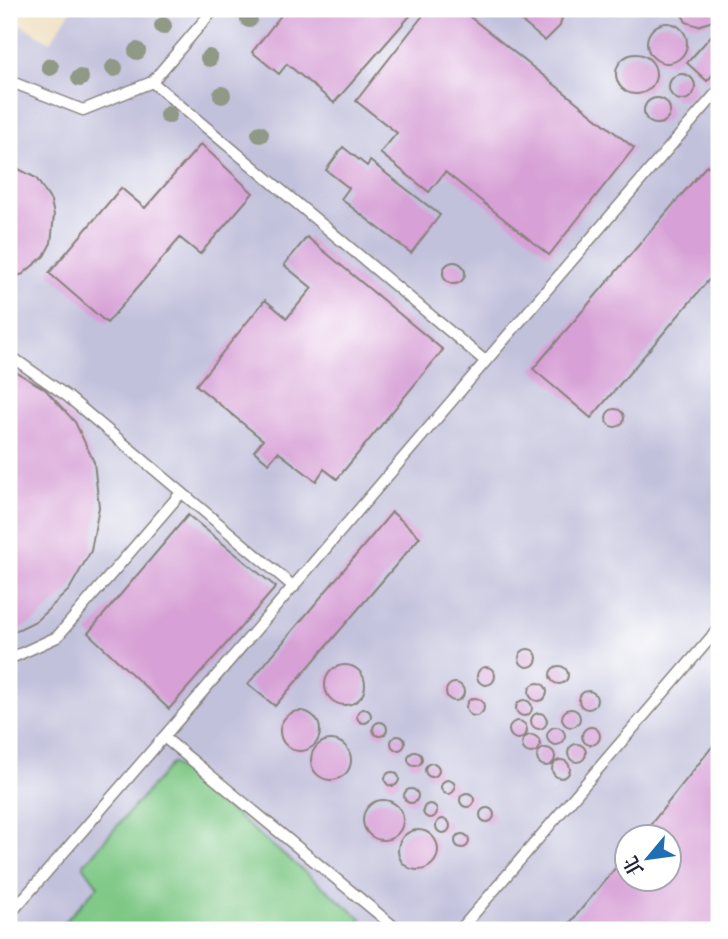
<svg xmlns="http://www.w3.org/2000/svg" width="728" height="939" font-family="Alegreya,'Noto Serif TC',serif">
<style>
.industrial{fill:#c2c1dc;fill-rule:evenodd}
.green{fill:#7ec885;stroke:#507560;stroke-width:2}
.building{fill:#d7a0d6}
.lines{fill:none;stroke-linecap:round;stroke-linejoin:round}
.lane-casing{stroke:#88827e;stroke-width:13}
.lane{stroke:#fff;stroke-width:10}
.tree{fill:#909886}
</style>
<rect width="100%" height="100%" fill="#fff"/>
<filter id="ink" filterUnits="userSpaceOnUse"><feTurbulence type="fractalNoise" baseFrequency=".0143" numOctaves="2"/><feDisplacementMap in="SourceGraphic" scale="14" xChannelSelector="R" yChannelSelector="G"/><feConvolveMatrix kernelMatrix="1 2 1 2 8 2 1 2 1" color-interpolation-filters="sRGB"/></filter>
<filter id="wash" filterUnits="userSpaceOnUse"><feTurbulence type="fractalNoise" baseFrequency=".00686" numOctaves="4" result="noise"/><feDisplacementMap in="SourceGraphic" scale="28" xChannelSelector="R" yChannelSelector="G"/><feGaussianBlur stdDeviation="1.57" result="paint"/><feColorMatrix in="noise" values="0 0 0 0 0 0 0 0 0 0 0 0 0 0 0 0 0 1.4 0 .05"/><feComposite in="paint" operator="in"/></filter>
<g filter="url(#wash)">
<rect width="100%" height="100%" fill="#efe1c2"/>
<path class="industrial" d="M72,9H719V930H9V18L50,42ZM626,838H668V880H626Z"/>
<path class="green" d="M172,763L362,919L352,930H57L98,886L83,865Z"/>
<g id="blocks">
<path class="building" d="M286,9H416L334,103L287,64L279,74L252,52Z
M428,9H460L634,148L549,255L445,172L429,192L380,153L397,133L356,101Z
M507,9H564L560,26L545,41Z
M679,9H718L710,22L698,26L686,22Z
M647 43a20 20 0 1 1 40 0a20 20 0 1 1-40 0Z
M719,27V68L707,81L687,63Z
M616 74a20 20 0 1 1 40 0a20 20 0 1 1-40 0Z
M669 87a13 13 0 1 1 26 0a13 13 0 1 1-26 0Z
M644 111a13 13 0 1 1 26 0a13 13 0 1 1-26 0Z
M201,144L253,193L200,254L180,238L107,323L49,273L121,188L145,208Z
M343,147L367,166L370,161L440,215L411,253L341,199L349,188L326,170Z
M9,164L36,178L51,201L54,215L51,243L44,256L23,274L9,279Z
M707,165L719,176V268L591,418L533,369Z
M307,237L443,350L337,479L324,469L316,481L278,452L269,463L254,451L263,440L196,385L265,300L287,318L312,288L284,265Z
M443 273a11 11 0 1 1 22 0a11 11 0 1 1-22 0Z
M9,368L45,389L75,422L94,462L99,507L91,551L69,590L36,621L9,634Z
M606 418a9 9 0 1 1 18 0a9 9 0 1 1-18 0Z
M392,512L420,537L275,706L248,684Z
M188,515L276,587L169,709L88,633Z
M519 658a9 9 0 1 1 18 0a9 9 0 1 1-18 0Z
M325 685a20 20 0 1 1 40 0a20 20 0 1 1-40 0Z
M550 675a9 9 0 1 1 18 0a9 9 0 1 1-18 0Z
M477 676a9 9 0 1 1 18 0a9 9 0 1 1-18 0Z
M529 692a9 9 0 1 1 18 0a9 9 0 1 1-18 0Z
M446 692a9 9 0 1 1 18 0a9 9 0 1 1-18 0Z
M579 700a9 9 0 1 1 18 0a9 9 0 1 1-18 0Z
M466 707a9 9 0 1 1 18 0a9 9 0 1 1-18 0Z
M516 708a8 8 0 1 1 16 0a8 8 0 1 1-16 0Z
M562 718a9 9 0 1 1 18 0a9 9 0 1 1-18 0Z
M357 716a7 7 0 1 1 14 0a7 7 0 1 1-14 0Z
M280 731a20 20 0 1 1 40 0a20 20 0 1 1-40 0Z
M531 721a8 8 0 1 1 16 0a8 8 0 1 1-16 0Z
M509 730a9 9 0 1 1 18 0a9 9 0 1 1-18 0Z
M373 729a7 7 0 1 1 14 0a7 7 0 1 1-14 0Z
M547 736a9 9 0 1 1 18 0a9 9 0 1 1-18 0Z
M582 736a9 9 0 1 1 18 0a9 9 0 1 1-18 0Z
M522 744a9 9 0 1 1 18 0a9 9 0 1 1-18 0Z
M391 743a7 7 0 1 1 14 0a7 7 0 1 1-14 0Z
M719,738V930H564L626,855V880H668V838H640Z
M311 760a20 20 0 1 1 40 0a20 20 0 1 1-40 0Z
M568 753a9 9 0 1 1 18 0a9 9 0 1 1-18 0Z
M537 757a9 9 0 1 1 18 0a9 9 0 1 1-18 0Z
M408 759a7 7 0 1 1 14 0a7 7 0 1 1-14 0Z
M552 769a9 9 0 1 1 18 0a9 9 0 1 1-18 0Z
M425 770a7 7 0 1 1 14 0a7 7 0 1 1-14 0Z
M385 779a7 7 0 1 1 14 0a7 7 0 1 1-14 0Z
M441 787a7 7 0 1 1 14 0a7 7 0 1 1-14 0Z
M404 796a7 7 0 1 1 14 0a7 7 0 1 1-14 0Z
M460 800a7 7 0 1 1 14 0a7 7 0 1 1-14 0Z
M363 820a20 20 0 1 1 40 0a20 20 0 1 1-40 0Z
M423 811a7 7 0 1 1 14 0a7 7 0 1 1-14 0Z
M480 815a7 7 0 1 1 14 0a7 7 0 1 1-14 0Z
M436 826a7 7 0 1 1 14 0a7 7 0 1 1-14 0Z
M398 850a20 20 0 1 1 40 0a20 20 0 1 1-40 0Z
M455 841a7 7 0 1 1 14 0a7 7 0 1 1-14 0Z"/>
</g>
</g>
<g filter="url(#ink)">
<use href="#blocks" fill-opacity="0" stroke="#88827e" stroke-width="2"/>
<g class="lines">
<defs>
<path id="lane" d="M214,9L152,82L484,360
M9,81L83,110L152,82
M9,355L67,396L294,587
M9,659L57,637L181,493
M165,738L398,930
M9,915C248,643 481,364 719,90
M460,930L719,628"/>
</defs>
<use href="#lane" class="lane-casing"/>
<use href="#lane" class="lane"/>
</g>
<g class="tree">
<circle cx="249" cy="19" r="9"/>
<circle cx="163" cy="26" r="9"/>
<circle cx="137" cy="51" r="9"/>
<circle cx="209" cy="58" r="9"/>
<circle cx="50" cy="67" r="9"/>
<circle cx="114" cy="68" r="9"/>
<circle cx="80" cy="78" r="9"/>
<circle cx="222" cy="95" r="9"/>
<circle cx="168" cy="115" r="9"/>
<circle cx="260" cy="134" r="9"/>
</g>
</g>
<rect width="728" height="939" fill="none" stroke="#fff" stroke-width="35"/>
<g transform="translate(648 858) rotate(241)"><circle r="33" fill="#ffffff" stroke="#a7a7b1" stroke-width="2"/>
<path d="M0-5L12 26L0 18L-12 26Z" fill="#1f6fb2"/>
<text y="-10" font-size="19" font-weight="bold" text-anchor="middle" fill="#22223b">北</text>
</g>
</svg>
